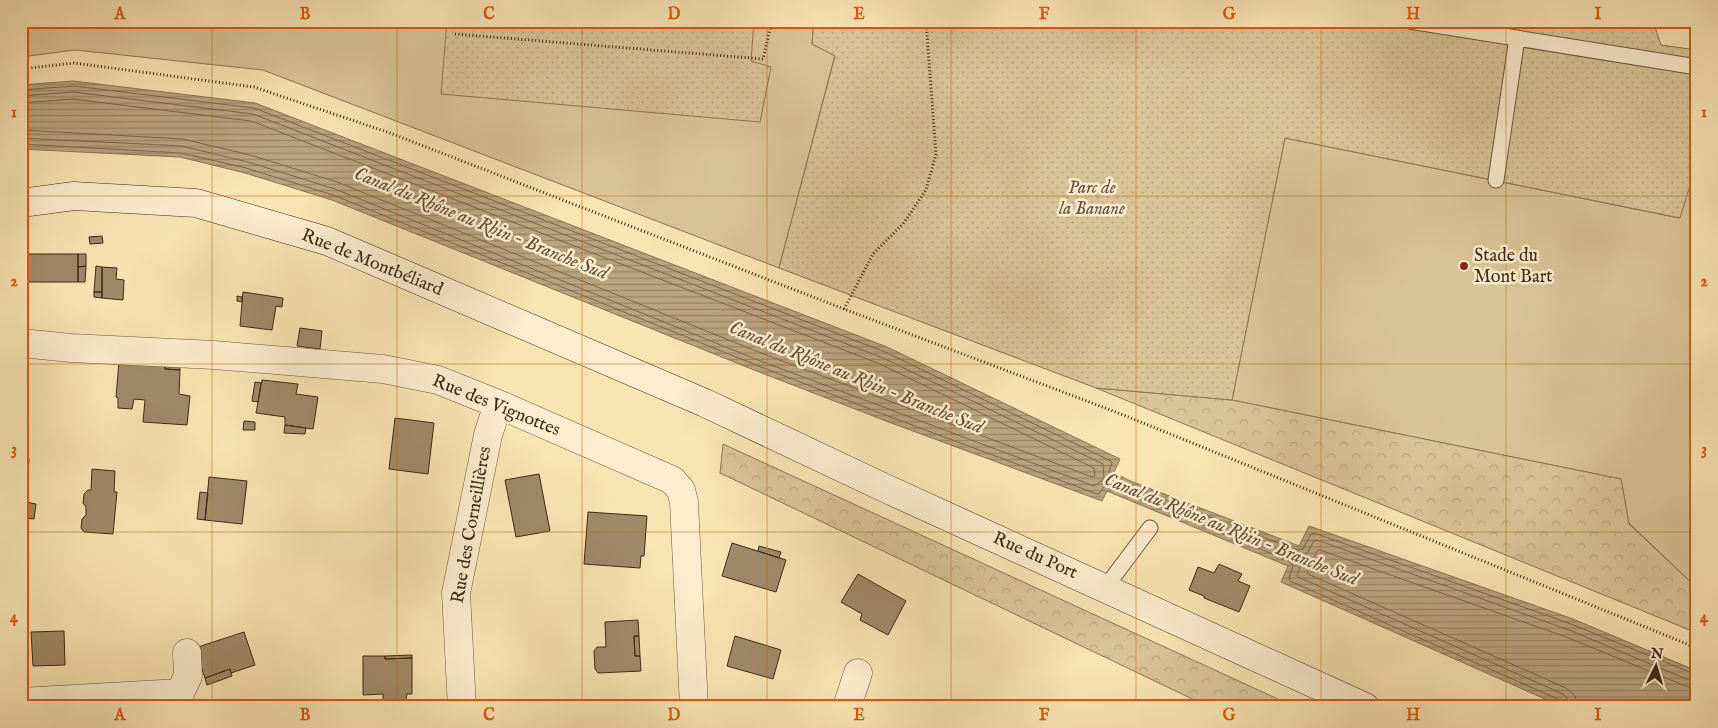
<svg xmlns="http://www.w3.org/2000/svg" width="1718" height="728" font-family="'IM FELL English',serif">
<style>
.grass{fill:#d9c498;stroke:#8c7657}
.forest{fill:url(#forest-crowns);stroke:#8c7657}
.park{fill:url(#park-dots);stroke:#8c7657}
.water{fill:url(#water-rules);stroke:#897354}
.lines{fill:none;stroke-linecap:round;stroke-linejoin:round}
.shore{stroke:#7c664a;stroke-width:1}
.building{fill:#a08a68;stroke:#3f2916}
.service-casing{stroke:#6e583d;stroke-width:17}
.minor-casing{stroke:#6e583d;stroke-width:29}
.secondary-casing{stroke:#3f2916;stroke-width:29}
.path{stroke:#3f2916;stroke-width:3;stroke-dasharray:1 2.5;stroke-linecap:butt}
.service{stroke:#fbedce;stroke-width:15}
.minor{stroke:#fbedce;stroke-width:28}
.secondary{stroke:#fbedce;stroke-width:28}
.grid{fill:none;stroke:#e0570c;stroke-width:1;stroke-opacity:0.55}
.poi-dot{fill:#8f2418;stroke:#fbedce;stroke-width:2}
.labels{text-anchor:middle;dominant-baseline:central;stroke-width:5;stroke-linejoin:round;paint-order:stroke}
.park-label{font-size:18px;font-style:italic;fill:#665036;stroke:#fbedce}
.poi-label{font-size:18px;fill:#3f2916;stroke:#fbedce;text-anchor:start}
.street-label{font-size:18px;fill:#3f2916;stroke:#fbedce}
.water-label{font-size:19px;font-style:italic;fill:#644e35;stroke:#fbedce}
.neatline{fill:none;stroke:#e0570c;stroke-width:2}
.grid-label{font-size:16px;text-anchor:middle;font-weight:bold;fill:#e0570c}
</style>
<defs>
<pattern id="forest-crowns" width="20" height="18" patternUnits="userSpaceOnUse" patternTransform="scale(1.25)"><rect width="20" height="18" fill="#d9c498"/><path d="M2 6a3 3 0 1 1 6 0M12 15a3 3 0 1 1 6 0" fill="none" stroke="#bba882"/></pattern>
<pattern id="park-dots" width="8" height="8" patternUnits="userSpaceOnUse" patternTransform="scale(1.25)"><rect width="8" height="8" fill="#d9c498"/><path d="M2 2h.1M6 6h.1" fill="none" stroke="#bba882" stroke-width="1.8" stroke-linecap="round"/></pattern>
<pattern id="water-rules" width="6" height="5" patternUnits="userSpaceOnUse" patternTransform="scale(1.25)"><rect width="6" height="5" fill="#baa47e"/><path d="M0 2.5h6" fill="none" stroke="#998666"/></pattern>
</defs>
<rect width="100%" height="100%" fill="#f9e4b3"/>
<filter id="stains"><feTurbulence type="fractalNoise" baseFrequency=".004" numOctaves="4"/><feColorMatrix values="0 0 0 0 .2 0 0 0 0 .09 0 0 0 0 .02 0 0 0 .5 -.17"/></filter>
<radialGradient id="worn" r=".72"><stop offset=".6" stop-color="#630" stop-opacity="0"/><stop offset="1" stop-color="#630" stop-opacity=".3"/></radialGradient>
<path class="grass" d="M21,21H814L812,44L835,55L779,268L263,70L75,50L21,57Z
M1285,138L1679,218L1690,185L1697,188V588L1629,523L1621,479L1232,400Z"/>
<path class="forest" d="M1096,388L1232,400L1621,479L1629,524L1697,588V633Z
M723,444L1267,694L1295,707H1209L720,473Z"/>
<path class="park" d="M447,21H754L751,61L771,67L760,122L441,94Z
M814,21H1653L1661,45L1697,50V134L1690,185L1680,218L1285,138L1232,400L1096,388L779,268L835,56L812,44Z"/>
<path class="water" d="M73,81L255,103L887,347L1120,459L1114,472L1128,480L1299,546L1309,526L1573,619L1697,671V707H1563L1281,582L1288,566L1107,491L1102,501L886,421L754,370L332,200L245,173L180,157L21,149V85Z"/>
<g class="lines">
<path class="shore" d="M21,90L74,86L254,108L885,352L1111,461L1112,463L1109,471L1110,475L1126,485L1297,550L1303,549L1311,534L1314,533L1571,624L1697,675
M21,96L73,92L253,114L883,358L1103,464L1104,479L1094,486L758,360L335,189L248,162L182,146L21,138
M21,103L73,99L251,121L880,364L1094,468L1095,476L1092,477L761,353L337,182L250,155L183,139L21,130
M21,144L181,153L246,168L333,195L756,365L888,416L1097,494L1100,493L1104,487L1109,486L1289,561L1293,566L1289,578L1290,581L1560,700L1563,702L1564,707
M1570,707L1568,699L1563,694L1298,577L1297,575L1300,568L1298,558L1307,553L1314,541L1317,540L1569,630L1691,681H1697
M1577,707L1575,696L1566,688L1308,574L1307,571V563L1314,557L1318,550H1320L1566,637L1688,687L1697,689"/>
</g>
<path class="building" d="M102,236L103,243L90,244L89,237Z
M26,254H78V282H27Z
M78,254H86V266L78,267Z
M86,266L85,282H78V267Z
M96,266L102,267V292H94Z
M102,267L117,268L116,279L124,280L123,300L102,298Z
M94,292H102V298L94,297Z
M243,292L283,298L282,307L276,306L272,330L240,326Z
M237,296L242,297V302L237,301Z
M300,328L322,331L320,349L297,346Z
M119,362L165,366V369L180,370L179,394L190,396L187,425L143,422L145,400L134,399L132,409L118,408V398L116,397Z
M165,366L180,367V370L165,369Z
M262,380L298,384L296,394L318,397L313,429L285,425V417L256,413Z
M255,382L261,383L258,402L252,401Z
M395,418L434,423L428,474L389,469Z
M244,421L255,422V430H243Z
M285,425L306,428L305,434L284,433Z
M21,458H29L27,490L21,489Z
M92,469L115,471L114,492H117L113,534L84,532L81,528L82,519L86,515V507L83,503L84,494L88,490H91Z
M539,474L550,531L516,537L505,480Z
M209,477L247,481L242,524L205,520Z
M200,492L208,493L205,520L197,519Z
M26,502L36,504L34,519L23,518Z
M588,512L647,516L644,556H641L640,568L584,564Z
M732,543L786,560L776,592L722,576Z
M759,546L781,552L779,558L758,551Z
M1219,564L1242,574L1238,581L1250,586L1239,612L1204,598V596L1189,590L1198,567L1214,573Z
M858,574L906,601L888,635L860,620L862,614L841,602Z
M638,620L639,636H634L635,656H640L641,671L598,673L595,669L594,651L597,647H606L605,622Z
M64,631L65,665L33,666L31,632Z
M244,632L255,665L231,673L230,669L205,678L195,648Z
M634,636H639L640,656H635Z
M735,636L781,650L773,679L727,666Z
M412,655V658L385,659V656Z
M363,656H385V659L412,658V694H407L405,704L401,706H389L385,704L383,700V694L363,695Z
M230,669L232,676L207,685L205,678Z
M928,701L929,707H898Z"/>
<g class="lines">
<defs>
<path id="service" d="M1410,21L1697,67
M1496,180L1517,38
M1105,588L1150,528"/>
<path id="minor" d="M21,343L71,348L214,355L383,369L438,380L498,404L672,480L681,490L684,502L694,707
M21,702L180,693L188,676L187,653
M462,707L456,593L488,435L498,404
M847,707L858,673"/>
<path id="secondary" d="M21,203L74,196L196,203L327,241L705,403L887,489L1365,707"/>
</defs>
<use href="#service" class="service-casing"/>
<use href="#minor" class="minor-casing"/>
<use href="#secondary" class="secondary-casing"/>
<path class="path" d="M455,34L763,59L772,21
M21,69L74,63L254,87L390,133L844,309L1121,414L1697,648
M844,309L873,254L903,224L926,190L936,154L926,21"/>
<use href="#service" class="service"/>
<use href="#minor" class="minor"/>
<use href="#secondary" class="secondary"/>
</g>
<path class="grid" d="M212,21V707M397,21V707M582,21V707M767,21V707M951,21V707M1136,21V707M1321,21V707M1506,21V707M21,196H1697M21,364H1697M21,532H1697"/>
<circle class="poi-dot" cx="1464" cy="266" r="5"/>
<g class="labels">
<g class="park-label">
<text x="1092" y="188">Parc de<tspan x="1092" dy="21">la Banane</tspan></text>
</g>
<g class="poi-label">
<text x="1474" y="256">Stade du<tspan x="1474" dy="21">Mont Bart</tspan></text>
</g>
<g class="street-label">
<text transform="translate(372 263) rotate(22)">Rue de Montbéliard</text>
<text transform="translate(496 406) rotate(22)">Rue des Vignottes</text>
<text transform="translate(472 525) rotate(-80)">Rue des Corneillières</text>
<text transform="translate(1035 556) rotate(24)">Rue du Port</text>
</g>
<g class="water-label">
<text transform="translate(481 224) rotate(22)">Canal du Rhône au Rhin - Branche Sud</text>
<text transform="translate(856 378) rotate(22)">Canal du Rhône au Rhin - Branche Sud</text>
<text transform="translate(1231 530) rotate(22)">Canal du Rhône au Rhin - Branche Sud</text>
</g>
</g>
<rect width="1718" height="728" fill="none" stroke="#f9e4b3" stroke-width="55"/>
<g transform="translate(1656 666) rotate(5)" stroke="#fbedce" stroke-width="4" paint-order="stroke">
<path d="M0-4L9 19L0 12L-9 19Z" fill="#3f2916"/>
<text y="-8" font-size="14" font-weight="bold" text-anchor="middle" fill="#3f2916">N</text>
</g>
<rect x="28" y="28" width="1662" height="672" class="neatline"/>
<g class="grid-label">
<text x="120" y="19">A</text>
<text x="305" y="19">B</text>
<text x="489" y="19">C</text>
<text x="674" y="19">D</text>
<text x="859" y="19">E</text>
<text x="1044" y="19">F</text>
<text x="1229" y="19">G</text>
<text x="1413" y="19">H</text>
<text x="1598" y="19">I</text>
<text x="14" y="117">1</text>
<text x="1704" y="117">1</text>
<text x="14" y="286">2</text>
<text x="1704" y="286">2</text>
<text x="14" y="454">3</text>
<text x="1704" y="454">3</text>
<text x="14" y="622">4</text>
<text x="1704" y="622">4</text>
<text x="120" y="720">A</text>
<text x="305" y="720">B</text>
<text x="489" y="720">C</text>
<text x="674" y="720">D</text>
<text x="859" y="720">E</text>
<text x="1044" y="720">F</text>
<text x="1229" y="720">G</text>
<text x="1413" y="720">H</text>
<text x="1598" y="720">I</text>
</g>
<rect width="100%" height="100%" filter="url(#stains)"/>
<rect width="100%" height="100%" fill="url(#worn)"/>
</svg>
